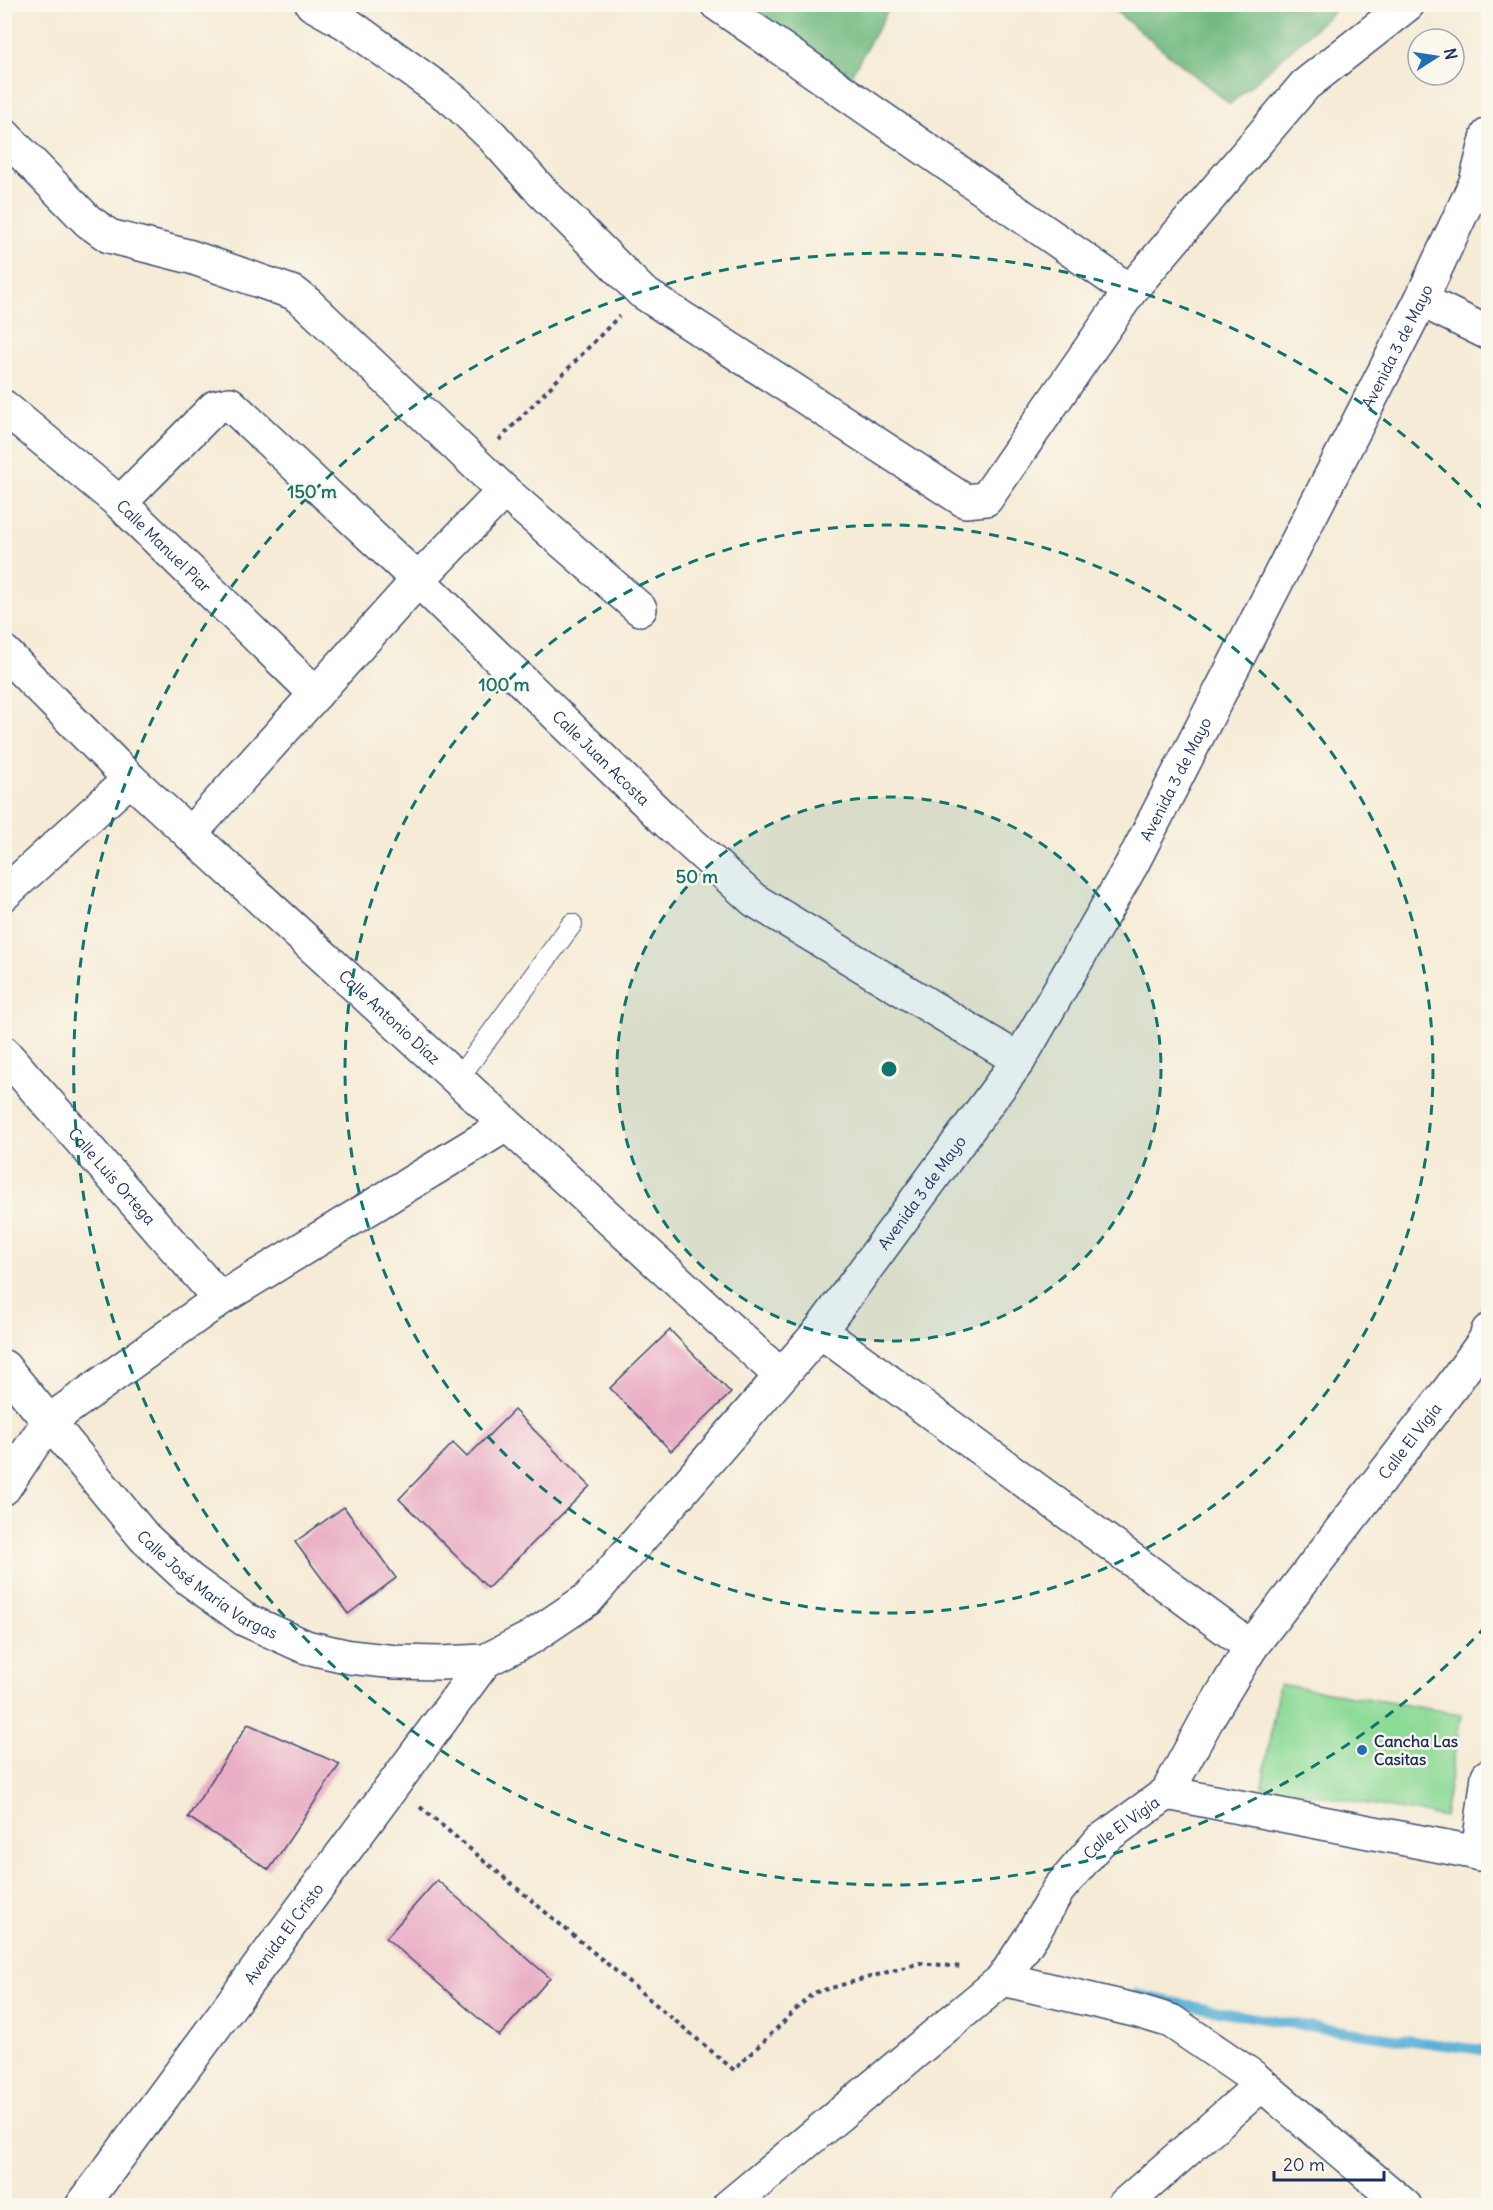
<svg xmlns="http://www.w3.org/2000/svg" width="1493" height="2210" font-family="Delius,sans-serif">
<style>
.green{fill:#8eda97;stroke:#54847a;stroke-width:1.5}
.forest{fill:#72ba80;stroke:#46746f;stroke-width:1.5}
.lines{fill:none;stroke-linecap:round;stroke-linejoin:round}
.stream{stroke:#5ab0d6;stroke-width:10}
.building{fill:#e9aec5}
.service-casing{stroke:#3c4b70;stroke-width:22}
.minor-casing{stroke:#3c4b70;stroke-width:36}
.tertiary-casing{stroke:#3c4b70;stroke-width:36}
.path{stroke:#3c4b70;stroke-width:4;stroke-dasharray:4.5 4.5;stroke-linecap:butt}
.service{stroke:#fff;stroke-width:20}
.minor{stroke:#fff;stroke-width:33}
.tertiary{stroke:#fff;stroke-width:33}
.ring{fill:none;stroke:#0f766e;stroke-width:3;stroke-dasharray:10 8}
.poi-dot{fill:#1f6fb2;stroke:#fbf7ec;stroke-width:2}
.labels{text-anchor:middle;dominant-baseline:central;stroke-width:5;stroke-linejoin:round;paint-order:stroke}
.street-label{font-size:16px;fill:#1b2f5e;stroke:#fbf7ec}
.poi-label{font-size:16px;font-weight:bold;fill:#1b2f5e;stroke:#fbf7ec;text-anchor:start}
.centre{fill:#0f766e;stroke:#fbf7ec;stroke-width:3}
.ring-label{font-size:18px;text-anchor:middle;font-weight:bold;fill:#0f766e;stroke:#fbf7ec;stroke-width:5;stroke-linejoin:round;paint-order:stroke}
</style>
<rect width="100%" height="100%" fill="#fbf7ec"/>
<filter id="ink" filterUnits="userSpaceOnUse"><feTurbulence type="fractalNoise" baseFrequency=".0167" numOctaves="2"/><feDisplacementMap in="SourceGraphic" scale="12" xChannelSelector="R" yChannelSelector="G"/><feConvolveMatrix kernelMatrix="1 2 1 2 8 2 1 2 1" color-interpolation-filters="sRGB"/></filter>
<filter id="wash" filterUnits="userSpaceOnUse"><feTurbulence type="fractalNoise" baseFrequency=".008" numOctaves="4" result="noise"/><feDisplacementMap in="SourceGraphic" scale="24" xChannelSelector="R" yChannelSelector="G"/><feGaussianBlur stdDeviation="1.35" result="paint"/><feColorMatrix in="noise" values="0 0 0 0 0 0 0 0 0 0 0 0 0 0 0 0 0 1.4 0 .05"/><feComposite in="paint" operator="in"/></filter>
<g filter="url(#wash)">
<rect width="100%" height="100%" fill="#f5ebd6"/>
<path class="green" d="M1279,1684L1461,1714L1444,1817L1262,1786Z"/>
<path class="forest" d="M733,5H891L850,77Z
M1108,5H1341L1230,104Z"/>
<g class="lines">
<path class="stream" d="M1136,1994C1252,2021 1370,2035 1488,2051"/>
</g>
<g id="blocks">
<path class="building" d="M670,1330L731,1393L671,1451L610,1388Z
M514,1410L590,1486L488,1588L399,1499L453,1443L467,1457Z
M344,1507L396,1578L348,1614L295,1542Z
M248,1724L340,1764L269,1870L188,1817Z
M437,1880L550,1978L499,2036L386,1938Z"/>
</g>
</g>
<g filter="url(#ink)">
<use href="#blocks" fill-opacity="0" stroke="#3c4b70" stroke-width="1.5"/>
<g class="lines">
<defs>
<path id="service" d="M457,1080L572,924"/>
<g id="minor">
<path d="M312,4L346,23L455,101L492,136L543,193L642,292L965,501L986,499L1130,291L1305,85L1408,4"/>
<path d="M717,4L1130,291"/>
<path d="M4,135L88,221L109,236L191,257L294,293L308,304L504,491L640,609"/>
<path d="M1421,300L1488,333"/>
<path id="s1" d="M4,407L120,503L316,694"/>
<path id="s2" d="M120,503L215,407L230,404L418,580L662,817L754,900L1019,1060"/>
<path d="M190,834L418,580L504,491"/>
<path d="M4,894L130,779"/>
<path id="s3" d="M4,1053L220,1299"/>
<path d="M820,1331L1251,1647"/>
<path d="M4,1488L48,1422L220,1299L506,1125"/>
<path d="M1167,1793L1488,1855"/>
<path d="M1478,1854L1488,1776"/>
<path d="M1003,1979L1138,2011L1171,2021L1253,2077L1405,2206"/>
<path id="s4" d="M82,2206L485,1661"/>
<path id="s5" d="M729,2206L1003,1979L1034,1932L1058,1890L1100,1841L1167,1793L1209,1716L1251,1647L1452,1386L1485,1340L1488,1331"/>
<path d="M1123,2206L1261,2085"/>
</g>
<g id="tertiary">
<path id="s6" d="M4,652L130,779L780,1375"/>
<path id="s7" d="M4,1367L144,1537L189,1579L244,1619L306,1647L350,1657L396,1662L440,1663L485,1661L530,1638L588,1599L820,1331L1019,1060L1132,864L1421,300L1476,182L1488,135"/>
</g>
</defs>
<use href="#service" class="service-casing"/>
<use href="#minor" class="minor-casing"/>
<use href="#tertiary" class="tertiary-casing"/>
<path class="path" d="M499,440L619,316
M420,1807L734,2070L813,1993L920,1963L962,1967"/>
<use href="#service" class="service"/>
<use href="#minor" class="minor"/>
<use href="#tertiary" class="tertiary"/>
</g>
</g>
<circle cx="889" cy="1069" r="272" fill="#0f766e" fill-opacity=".12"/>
<g class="ring">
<circle cx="889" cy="1069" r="272"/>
<circle cx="889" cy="1069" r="544"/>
<path d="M1486 1626A816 816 0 1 1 1486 512"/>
</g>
<circle class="poi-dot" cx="1362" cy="1750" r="6"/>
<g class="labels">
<g class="street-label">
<text stroke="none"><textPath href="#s7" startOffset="2217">Avenida 3 de Mayo</textPath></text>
<text stroke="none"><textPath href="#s1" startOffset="212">Calle Manuel Piar</textPath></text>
<text stroke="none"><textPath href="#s2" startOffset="663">Calle Juan Acosta</textPath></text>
<text stroke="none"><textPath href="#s7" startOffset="1731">Avenida 3 de Mayo</textPath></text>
<text stroke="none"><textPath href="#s6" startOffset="531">Calle Antonio Díaz</textPath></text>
<text stroke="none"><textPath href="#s3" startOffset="164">Calle Luis Ortega</textPath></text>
<text stroke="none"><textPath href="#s7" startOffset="1245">Avenida 3 de Mayo</textPath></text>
<text stroke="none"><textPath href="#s5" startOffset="1036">Calle El Vigía</textPath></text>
<text stroke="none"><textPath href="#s7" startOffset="300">Calle José María Vargas</textPath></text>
<text stroke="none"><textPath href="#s5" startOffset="550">Calle El Vigía</textPath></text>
<text stroke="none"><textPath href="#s4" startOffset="339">Avenida El Cristo</textPath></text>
</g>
<g class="poi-label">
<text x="1374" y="1741">Cancha Las<tspan x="1374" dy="18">Casitas</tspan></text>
</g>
</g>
<circle cx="889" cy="1069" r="9" class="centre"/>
<g class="ring-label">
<text x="312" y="498">150 m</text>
<text x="504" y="691">100 m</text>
<text x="697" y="883">50 m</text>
</g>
<rect width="1493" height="2210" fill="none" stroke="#fbf7ec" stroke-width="24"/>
<g transform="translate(1436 57) rotate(78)"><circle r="28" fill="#fbf7ec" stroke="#a1a7b3" stroke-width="1.5"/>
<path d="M0-4.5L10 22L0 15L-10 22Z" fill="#1f6fb2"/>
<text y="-9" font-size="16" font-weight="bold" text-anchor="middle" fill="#1b2f5e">N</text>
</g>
<path d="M1274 2171v9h110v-9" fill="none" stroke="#1b2f5e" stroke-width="3"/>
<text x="1283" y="2171" font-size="18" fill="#1b2f5e" stroke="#fbf7ec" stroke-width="4.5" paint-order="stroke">20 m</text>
</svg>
